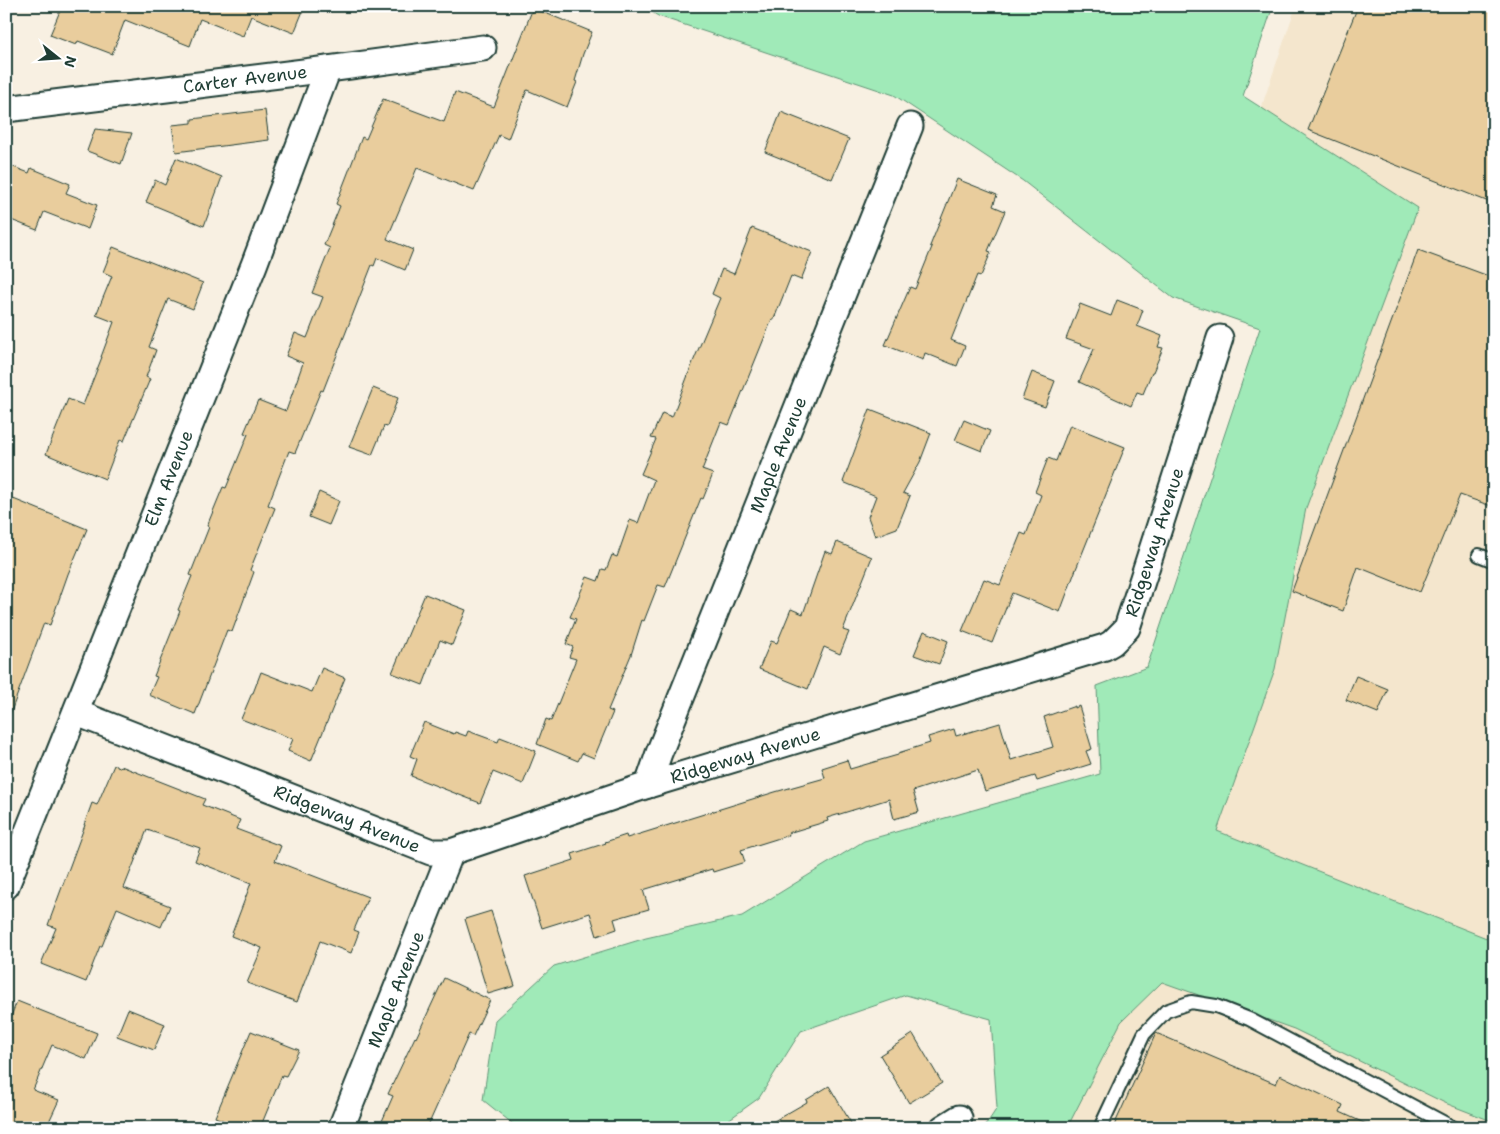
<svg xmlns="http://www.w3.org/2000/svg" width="1500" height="1134" font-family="'Shantell Sans',sans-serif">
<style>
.built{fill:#f4e6cd}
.green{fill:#a0eab8;stroke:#609476}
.building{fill:#e9cd9d;stroke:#1f3d34}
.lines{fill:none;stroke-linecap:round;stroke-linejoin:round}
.lane-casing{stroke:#1f3d34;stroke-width:16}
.street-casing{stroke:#1f3d34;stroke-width:29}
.lane{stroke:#fff;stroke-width:12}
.street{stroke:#fff;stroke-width:25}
.labels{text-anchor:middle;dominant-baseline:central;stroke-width:4;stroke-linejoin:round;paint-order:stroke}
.street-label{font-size:18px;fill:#1f3d34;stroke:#fff}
</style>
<rect width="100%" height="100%" fill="#f8f0e2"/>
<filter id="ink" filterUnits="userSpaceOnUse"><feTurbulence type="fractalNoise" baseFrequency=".02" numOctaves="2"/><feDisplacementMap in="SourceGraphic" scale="10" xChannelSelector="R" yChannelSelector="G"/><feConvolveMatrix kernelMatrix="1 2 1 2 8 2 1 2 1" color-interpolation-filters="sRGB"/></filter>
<g filter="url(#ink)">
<path class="built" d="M1296,6H1494V1128H1058L1386,230L1243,161Z"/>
<path class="green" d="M643,6H1273L1243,96L1418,208L1306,508L1275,669L1217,831L1494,941V1122L1445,1103L1294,1029L1162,982L1121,1022L1067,1128H984L997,1108L991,1019L906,995L801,1031L759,1098L717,1128H518L483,1100L495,1020L554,966L646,938L742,916L864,841L1100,774L1097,686L1147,667L1260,328L1173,298L1023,181L894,95L658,16Z"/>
<path class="building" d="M62,6H305L294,33L251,16L243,36L200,19L190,46L125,20L112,54L78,41L76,45L50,35Z
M1358,6H1494V204L1308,130Z
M533,8L592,32L583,54L575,81L577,82L567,107L527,90L508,139L499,135L474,191L417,168L387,239L413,250L405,270L377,258L374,266L372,265L323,391L321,390L295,453L289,451L268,505L275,508L250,570L254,572L232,632L227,630L195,714L149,695L157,677L154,676L180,611L178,610L192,576L190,575L209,527L207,526L223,487L226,488L248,434L244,433L258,400L286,411L303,363L286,356L295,333L307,338L323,297L312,293L330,248L324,245L340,206L336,204L362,137L366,139L383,99L444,122L455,92L494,107Z
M265,110L269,140L176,152L172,125L192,123V119Z
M781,112L849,139L832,179L765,152Z
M95,129L132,133L121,164L87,151Z
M176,158L222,177L204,226L146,202L155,180L165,185Z
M6,164L29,173L31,168L70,184L66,193L97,205L88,229L44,212L37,230L6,218Z
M957,179L997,195L993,206L1005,211L988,251L991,252L981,276L977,275L951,340L965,346L957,366L925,353L923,360L885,345L910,287L915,289L932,247L930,246Z
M752,228L812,252L801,280L791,276L774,319H772L729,425L721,422L702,470L713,474L703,499L701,498L665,587L658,585L644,621L642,620L631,655L608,710L613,712L594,758L582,753L578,761L537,744L546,719L551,721L576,659L569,657L573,647L566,644L576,619L570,617L587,577L598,581L602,569L606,570L612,555L617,557L630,520L638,523L654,480L641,474L656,439L651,438L662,413L672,417L693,362L720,298L712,294L722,269L734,274Z
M113,247L203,283L193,309L168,299L149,347L156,350L146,377L150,379L124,441L120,440L105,479L46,454L68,399L83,405L102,357H101L114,322L96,315L112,276L103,272Z
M1418,250L1494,278V507L1460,495L1420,592L1358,567L1343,611L1292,591Z
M1117,300L1143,310L1137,326L1162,336L1158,347L1163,348L1153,372H1152L1143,394L1137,392L1131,406L1079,382L1094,349L1066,339L1080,304L1111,316Z
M1032,372L1055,381L1045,407L1022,399Z
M373,388L398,398L387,427L384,426L372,455L349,447Z
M870,409L931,433L920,462L903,493L910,496L897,528L875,536L868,517L876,496L843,482Z
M964,420L990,431L982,451L955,440Z
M1070,425L1125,447L1076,569L1060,612L1012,593L992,643L962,631L984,579L1000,585L1021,533L1026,535L1041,495L1035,492L1048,458L1056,461Z
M319,492L339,501L329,525L309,517Z
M6,496L87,529L68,574L50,625L44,623L9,717L6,716Z
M837,542L872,557L843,630L849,632L840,654L824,647L808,689L759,669L771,641L777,643L791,609L803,614L825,551L832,554Z
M425,594L466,610L452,645L440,640L423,685L392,673Z
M924,631L948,641L939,664L914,655Z
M322,668L345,678L311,761L288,751L293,739L241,719L252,693H253L261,672L312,692Z
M1356,676L1388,689L1378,713L1346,700Z
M1075,706V708L1079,706L1092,749L1086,751L1091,764L1037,781L1035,776L985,791L978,770L913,791L919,812L894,819L889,799L827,818L828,821L788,833L789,835L741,850L745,862L713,872L712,869L643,890L649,909L614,919L617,929L597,936L590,913L542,928L525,876L574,860L572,854L606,843L605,842L626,835L627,838L775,792L825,778L822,768L847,760L850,769L898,755V753L930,743L928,737L954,729L956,736L1000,723L1011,760L1053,747L1044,717Z
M424,722L454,734L455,732L466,736L468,731L498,742L500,737L536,751L523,784L493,772L480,803L411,776L417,759L410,756Z
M114,765L120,767L121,766L205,799L202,805L240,820L236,829L281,846L275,861L368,897L354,930L359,932L351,953L320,941L297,1002L247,983L262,948L231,936L251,883L195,861L200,848L147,830L124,888L170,906L161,927L117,908L102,946H100L86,982L41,964L56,928L48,925L85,825H84L92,803L97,805Z
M491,911L515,986L488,994L465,919Z
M444,978L490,1000L473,1036L469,1034L427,1128H379L393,1096L388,1094L415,1037L416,1038Z
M17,1001L97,1033L86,1059L52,1045L33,1090L59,1100L46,1128H6V1029Z
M128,1009L165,1024L154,1050L117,1036Z
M251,1031L299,1050L286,1076L282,1075L260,1128H242L215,1117Z
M1156,1033L1276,1084L1280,1075L1343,1105L1340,1112L1375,1128H1113Z
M913,1034L942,1083L909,1103L880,1055Z
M829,1086L854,1128H762L807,1102L806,1100Z"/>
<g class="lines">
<defs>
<path id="lane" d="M1479,555L1494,561
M1100,1128L1144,1034L1166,1011L1191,1002L1216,1006L1249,1019L1454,1128"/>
<g id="street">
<path id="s1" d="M6,109L328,69L483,48"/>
<path id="s2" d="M77,713L431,852H451L648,785L1105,647L1112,643L1127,628L1220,338"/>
<path id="s3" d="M648,785L659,753L910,126"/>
<path id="s4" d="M6,886L254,265L328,69"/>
<path id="s5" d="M341,1128L451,852"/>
<path d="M943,1128L959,1118"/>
</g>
</defs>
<use href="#lane" class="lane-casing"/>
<use href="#street" class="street-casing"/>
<use href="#lane" class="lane"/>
<use href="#street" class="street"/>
</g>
</g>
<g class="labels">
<g class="street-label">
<text stroke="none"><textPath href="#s1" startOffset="241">Carter Avenue</textPath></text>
<text stroke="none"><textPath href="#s3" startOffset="355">Maple Avenue</textPath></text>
<text stroke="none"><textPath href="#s4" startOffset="439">Elm Avenue</textPath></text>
<text stroke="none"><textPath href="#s2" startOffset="1205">Ridgeway Avenue</textPath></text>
<text stroke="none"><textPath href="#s2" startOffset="710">Ridgeway Avenue</textPath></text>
<text stroke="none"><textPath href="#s2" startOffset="290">Ridgeway Avenue</textPath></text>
<text stroke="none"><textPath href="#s5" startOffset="149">Maple Avenue</textPath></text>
</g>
</g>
<rect width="1500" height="1134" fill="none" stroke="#fff" stroke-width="25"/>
<rect x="12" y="12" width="1475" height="1109" fill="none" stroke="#1f3d34" stroke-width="2" filter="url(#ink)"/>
<g transform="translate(58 58) rotate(107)" stroke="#ffffff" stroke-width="4" paint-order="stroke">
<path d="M0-4L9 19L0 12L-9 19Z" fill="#1f3d34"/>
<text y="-8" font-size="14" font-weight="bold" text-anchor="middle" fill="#1f3d34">N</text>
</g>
</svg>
